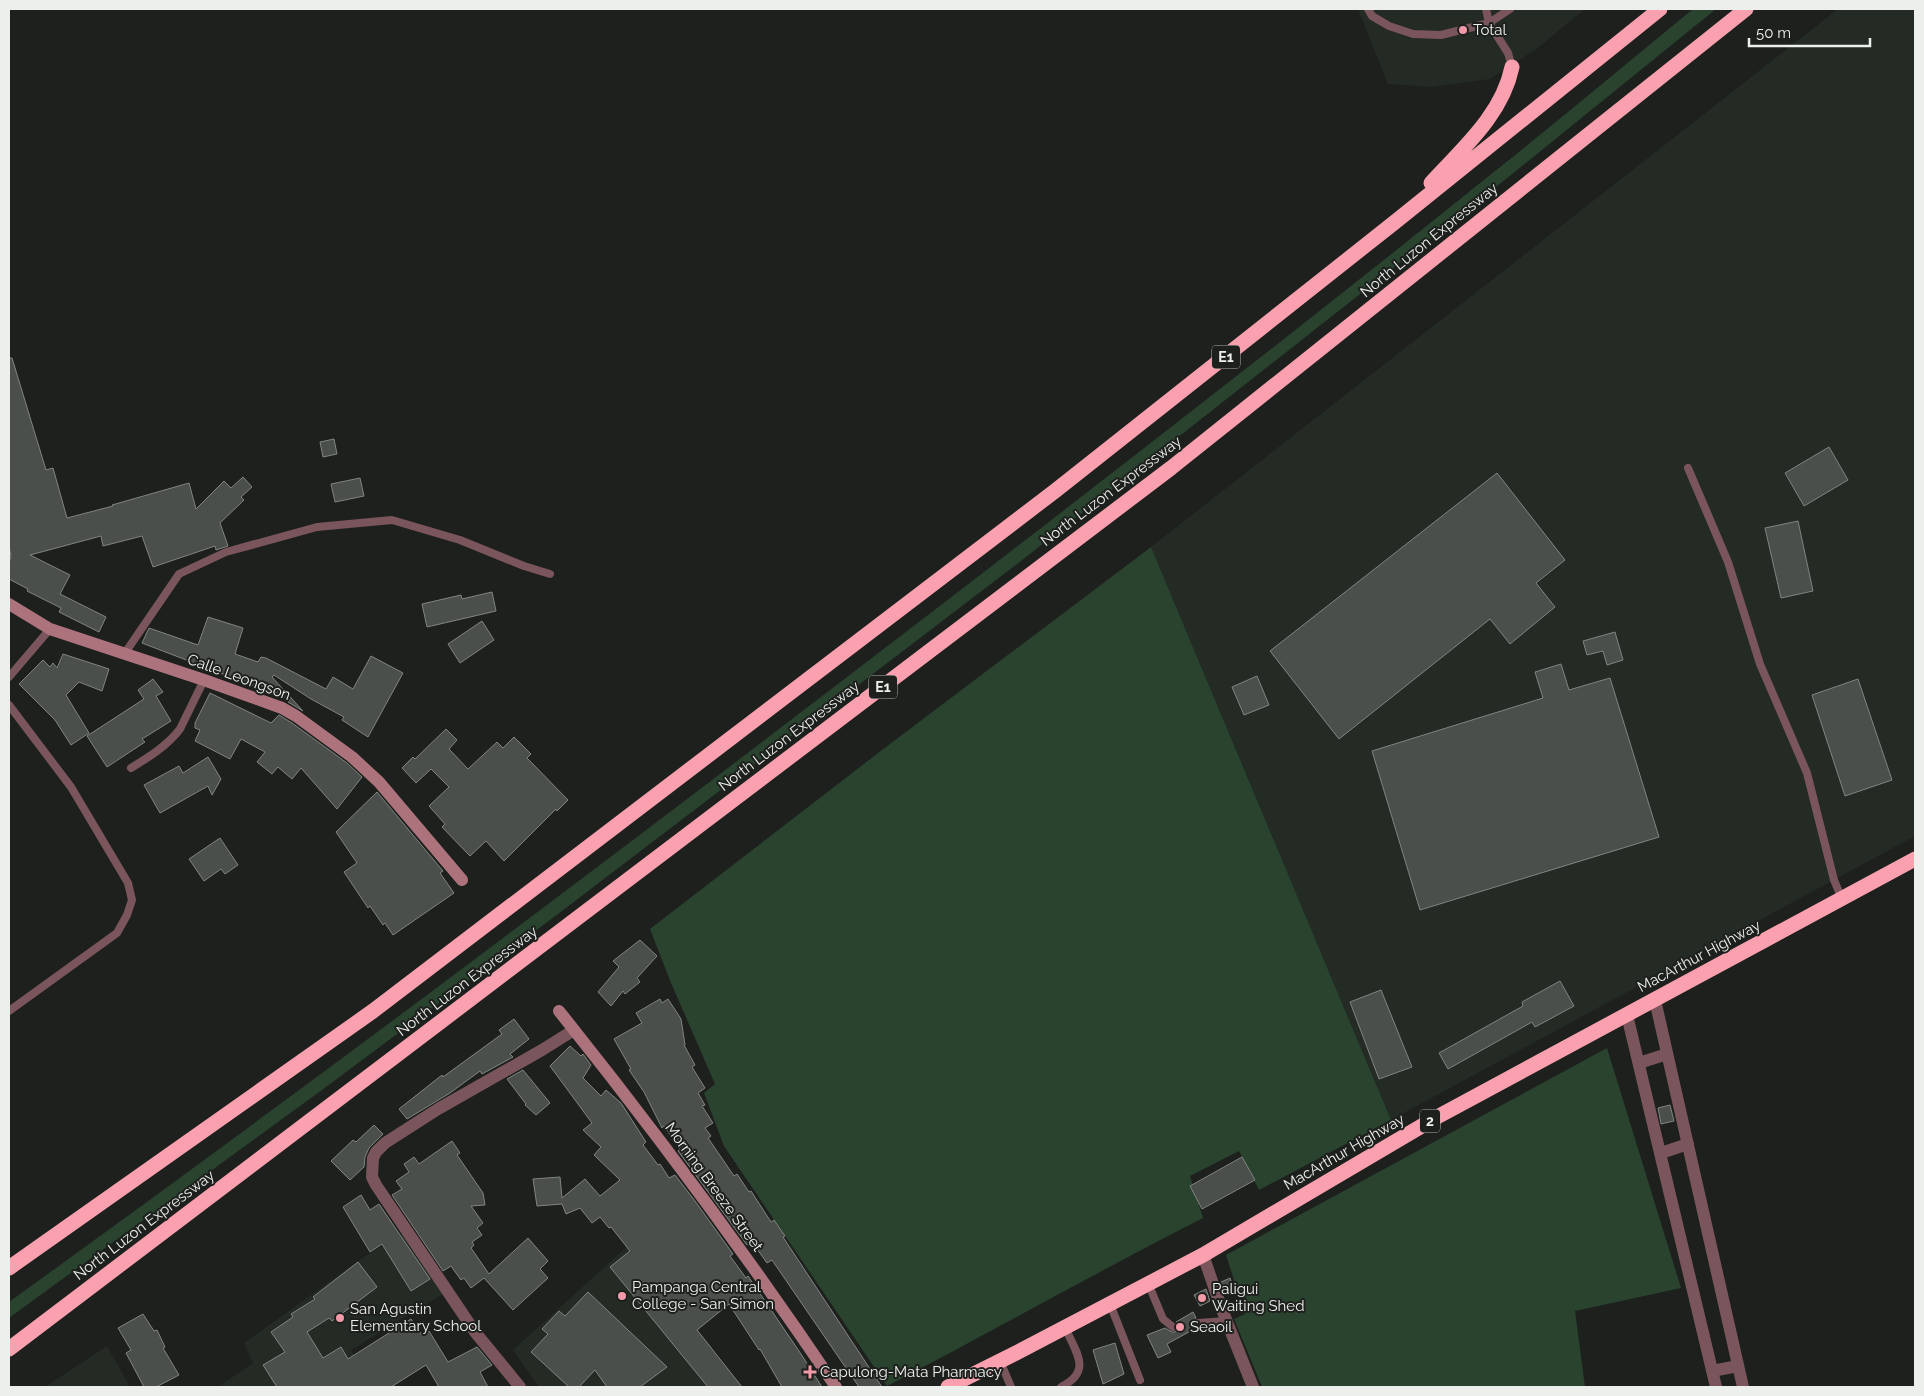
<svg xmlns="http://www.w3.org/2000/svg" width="1924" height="1396" font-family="Raleway,sans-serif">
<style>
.built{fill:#232b24}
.green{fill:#29432f}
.building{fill:#4b4f4c;stroke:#818582}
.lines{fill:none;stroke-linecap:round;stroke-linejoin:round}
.lane{stroke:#7a555b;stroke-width:8}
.street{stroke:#7a555b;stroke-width:12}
.secondary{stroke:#ad737c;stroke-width:12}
.highway{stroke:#faa0ae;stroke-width:15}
.poi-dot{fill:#f39aa9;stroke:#1d201d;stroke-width:2}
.labels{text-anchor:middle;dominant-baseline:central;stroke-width:4;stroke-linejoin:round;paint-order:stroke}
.shield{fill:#1d201d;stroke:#afb1af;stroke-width:1}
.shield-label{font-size:14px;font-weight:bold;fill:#edefed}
.poi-label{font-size:15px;fill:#edefed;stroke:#1d201d;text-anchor:start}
.street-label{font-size:15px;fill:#edefed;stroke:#1d201d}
</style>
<rect width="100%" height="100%" fill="#1d201d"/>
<path class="built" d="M1358,9H1585L1535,50L1490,79L1431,87L1388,84Z
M1838,9H1915V836L1391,1120L1151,547Z
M403,1234L443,1294L351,1350L374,1387H218L253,1363L244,1343L364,1257Z
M631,1243L742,1387H539L513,1350Z
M107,1346L130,1387H45Z"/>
<path class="green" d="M1693,9H1716L1506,179L1021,561L558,914L322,1090L9,1318V1302C303,1090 593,872 881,651C1087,493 1293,334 1495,171C1562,118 1627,63 1693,9Z
M1151,547L1391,1120L1259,1190L1239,1151L1190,1176L1203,1218C1097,1272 993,1331 887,1386L724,1146L704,1093L715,1084L671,983L650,929L882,750Z
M1607,1048L1681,1288L1575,1311L1585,1387H1262L1234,1319L1245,1314L1226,1255Z"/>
<path class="building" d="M9,358H12L46,470L53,468L67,518L113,506L112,505L189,483L196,509L224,481L231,488L243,477L252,487L241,497L244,500L220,523L228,546L216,550L215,546L153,567L142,536L103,546L101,536L30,555L70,575L60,594L106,617L99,632L59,612L61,608L27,591L28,589L9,579V562L11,557L9,545Z
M334,439L337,454L323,457L320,442Z
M1829,447L1848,480L1804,506L1785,473Z
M1497,473L1565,560L1536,583L1555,607L1510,644L1490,619L1339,739L1270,651Z
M360,478L364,496L335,502L331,484Z
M1798,521L1813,591L1781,598L1765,528Z
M492,592L496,611L427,627L422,604L461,595L462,599Z
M208,617L243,628L235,654L258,662L261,657L266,658L326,689L333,677L353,689L371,656L403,673L368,737L342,720L344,717L311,699L274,675L272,677L303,711L288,702L289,700L256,683L254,686L142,643L149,628L198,645Z
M482,621L494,640L460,663L448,644Z
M1615,632L1623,660L1607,665L1603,651L1587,655L1583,641Z
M63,654L109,669L102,691L79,682L66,695L89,733L71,745L55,720L19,684L43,660L50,667L53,663L57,668Z
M1561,664L1569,690L1610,678L1659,837L1420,910L1372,751L1543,698L1535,672Z
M1257,676L1269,705L1244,715L1232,687Z
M153,679L163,692L156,696L171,721L142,739L145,742L107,767L87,736L144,699L138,690Z
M1858,679L1892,780L1845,796L1812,695Z
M210,693L271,723L279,715L292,723L347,763L362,777L337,809L301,768L292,779L278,767L272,774L257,762L265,752L241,739L230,759L195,741L200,730L195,728V723Z
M446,729L457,740L449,749L468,769L497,742L503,748L514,737L531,754L527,758L568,800L557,811L556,809L504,861L486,841L470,856L442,827L445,824L429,806L449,787L431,769L416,783L402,768L413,757L415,759Z
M208,757L221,779L212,795L208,786L160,813L144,785L179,766L183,773Z
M377,792L443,871L440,873L454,893L393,935L385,923L383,925L370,906L368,908L344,872L357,863L336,832Z
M220,838L238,865L225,874L221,869L204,881L189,859Z
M640,940L657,956L637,978L640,982L625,994L623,991L611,1006L598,992L619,967L613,961Z
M1560,981L1574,1006L1535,1027L1532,1022L1448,1069L1439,1053L1523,1006L1522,1002Z
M1381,990L1412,1067L1379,1079L1350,1002Z
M660,999L662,1003L668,999L681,1019L685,1045H684L695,1065L692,1067L705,1088L698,1093L705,1105L702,1106L713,1123L705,1128L711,1136L708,1138L734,1176L737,1174L749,1192L751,1191L771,1222L774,1220L785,1236L783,1237L882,1387H859L772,1260L767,1263L752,1242L747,1245L678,1151L680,1149L664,1126L662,1128L644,1092L629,1070L631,1069L614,1039L642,1023L636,1013Z
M514,1019L529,1039L510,1054L513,1057L482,1074L480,1071L450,1093L407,1119L399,1109L442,1075L443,1077L502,1034L499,1030Z
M570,1046L581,1056L583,1054L591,1065L583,1078L601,1096L606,1090L621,1103L646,1142L643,1145L658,1165L660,1164L669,1178L675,1175L695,1201L733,1254L730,1256L746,1278L748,1276L801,1354L822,1387H782L760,1349L759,1350L729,1304L697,1330L742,1387H708L610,1267L630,1251L611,1227L609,1228L600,1217L592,1223L580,1208L566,1214L562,1204L537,1206L533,1179L560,1177L562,1198L585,1179L600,1196L620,1180L594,1155L601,1147L583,1130L592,1123L550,1066Z
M523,1070L550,1103L536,1115L525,1105L526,1104L507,1079Z
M1670,1105L1674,1121L1661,1124L1658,1108Z
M374,1125L383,1134L369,1148L365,1157L364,1167L350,1180L331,1161L353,1140L356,1142Z
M452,1141L460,1153L457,1155L483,1193L485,1205L471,1206L483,1223L477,1228L482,1235L472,1242L474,1245L471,1248L489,1274L528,1238L548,1261L540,1269L548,1278L513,1310L484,1278L471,1288L464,1278L461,1280L451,1266L443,1271L392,1195L402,1189L396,1181L409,1172L404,1164L414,1157L419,1164Z
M1242,1157L1255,1180L1202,1209L1190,1186Z
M361,1195L370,1210L379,1204L430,1279L411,1291L382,1244L370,1252L343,1207Z
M358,1262L377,1287L332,1321L329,1318L307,1332L323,1358L341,1347L348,1359L411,1319L422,1335L429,1331L448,1362L477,1347L492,1365L480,1372L488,1387H439L426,1365L391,1387H277L263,1365L285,1352L271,1332L293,1317L291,1314L315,1299L313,1297Z
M1230,1278L1234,1290L1225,1294L1221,1282Z
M1206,1289L1210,1301L1200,1306L1194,1295Z
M588,1292L667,1367L640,1387H607L595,1370L579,1387H569L531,1352L548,1334L542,1329L559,1311L565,1316Z
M1193,1312L1196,1318L1192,1324L1196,1328L1167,1344L1171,1352L1158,1358L1147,1335L1165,1328L1172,1332H1175L1179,1327L1176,1322Z
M143,1314L154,1331L157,1330L165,1347L163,1348L179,1375L156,1387H144L126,1353L131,1350L118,1328Z
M1115,1343L1124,1374L1103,1384L1093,1350Z"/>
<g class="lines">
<path class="lane" d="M1368,9L1372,16L1389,26L1413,34L1441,35L1489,23L1510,9
M1486,9L1489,23L1508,53L1512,67
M1688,468L1728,562L1760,664L1807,773L1834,880L1842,899
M125,653L179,574L226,552L317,527L392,520L460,540L524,566L550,574
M9,677L50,629
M9,705L71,787L128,883L132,900L127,915L117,933L9,1011
M131,768C149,757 167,746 180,729L204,680
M1148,1283L1163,1319L1173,1327
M1110,1304L1140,1380
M1198,1323L1227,1321
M1000,1361L1011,1387
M1061,1387C1093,1371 1076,1353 1065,1327"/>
<path class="street" d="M1655,1000L1743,1387
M1627,1015L1716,1387
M1639,1063L1667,1054
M1661,1153L1688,1144
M1203,1255L1221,1307L1253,1387
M1712,1371L1738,1366
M520,1387L475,1332L376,1185L372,1177L373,1158L376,1152L385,1143L438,1109L542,1050L574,1030"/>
<path class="secondary" d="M9,604L50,629L204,680L282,708L296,716L352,757L379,782L462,880
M559,1011C656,1132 749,1258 836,1387"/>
<path class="highway" d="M1431,183C1463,148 1502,115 1512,67
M9,1268L373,1011L1055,491L1395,222L1660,9
M9,1349L1171,468L1746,9
M948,1387L1018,1352L1203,1255L1437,1117L1915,859"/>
</g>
<g class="poi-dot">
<circle cx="1463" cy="30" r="5"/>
<circle cx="622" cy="1296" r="5"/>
<circle cx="1202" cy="1298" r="5"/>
<circle cx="340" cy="1318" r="5"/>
<circle cx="1180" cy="1327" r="5"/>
<path d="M807.5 1364.5h5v5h5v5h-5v5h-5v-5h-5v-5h5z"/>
</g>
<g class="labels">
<g class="shield">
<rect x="1212" y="345.5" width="28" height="23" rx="4"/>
<rect x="869" y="675.5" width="28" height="23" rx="4"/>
<rect x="1420" y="1109.5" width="20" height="23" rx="4"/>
</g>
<g class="shield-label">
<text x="1226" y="357">E1</text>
<text x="883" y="687">E1</text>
<text x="1430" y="1121">2</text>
</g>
<g class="poi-label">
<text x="1473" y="30">Total</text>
<text x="632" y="1287">Pampanga Central<tspan x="632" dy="17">College - San Simon</tspan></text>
<text x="1212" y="1289">Paligui<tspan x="1212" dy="17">Waiting Shed</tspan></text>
<text x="350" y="1309">San Agustin<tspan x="350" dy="17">Elementary School</tspan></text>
<text x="1190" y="1327">Seaoil</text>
<text x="820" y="1372">Capulong-Mata Pharmacy</text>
</g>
<g class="street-label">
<text transform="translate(1429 240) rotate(-39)">North Luzon Expressway</text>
<text transform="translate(1111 491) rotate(-37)">North Luzon Expressway</text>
<text transform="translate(239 677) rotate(20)">Calle Leongson</text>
<text transform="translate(789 736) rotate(-37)">North Luzon Expressway</text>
<text transform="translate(1699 956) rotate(-28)">MacArthur Highway</text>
<text transform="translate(467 981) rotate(-37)">North Luzon Expressway</text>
<text transform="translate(1344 1152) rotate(-30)">MacArthur Highway</text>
<text transform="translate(714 1187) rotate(54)">Morning Breeze Street</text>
<text transform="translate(144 1225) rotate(-37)">North Luzon Expressway</text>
</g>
</g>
<rect width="1924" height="1396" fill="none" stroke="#edefed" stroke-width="20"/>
<path d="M1749 38v8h121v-8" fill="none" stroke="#edefed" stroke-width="2.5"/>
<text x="1756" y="38" font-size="15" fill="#edefed" stroke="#1d201d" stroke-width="4" paint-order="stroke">50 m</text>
</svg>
